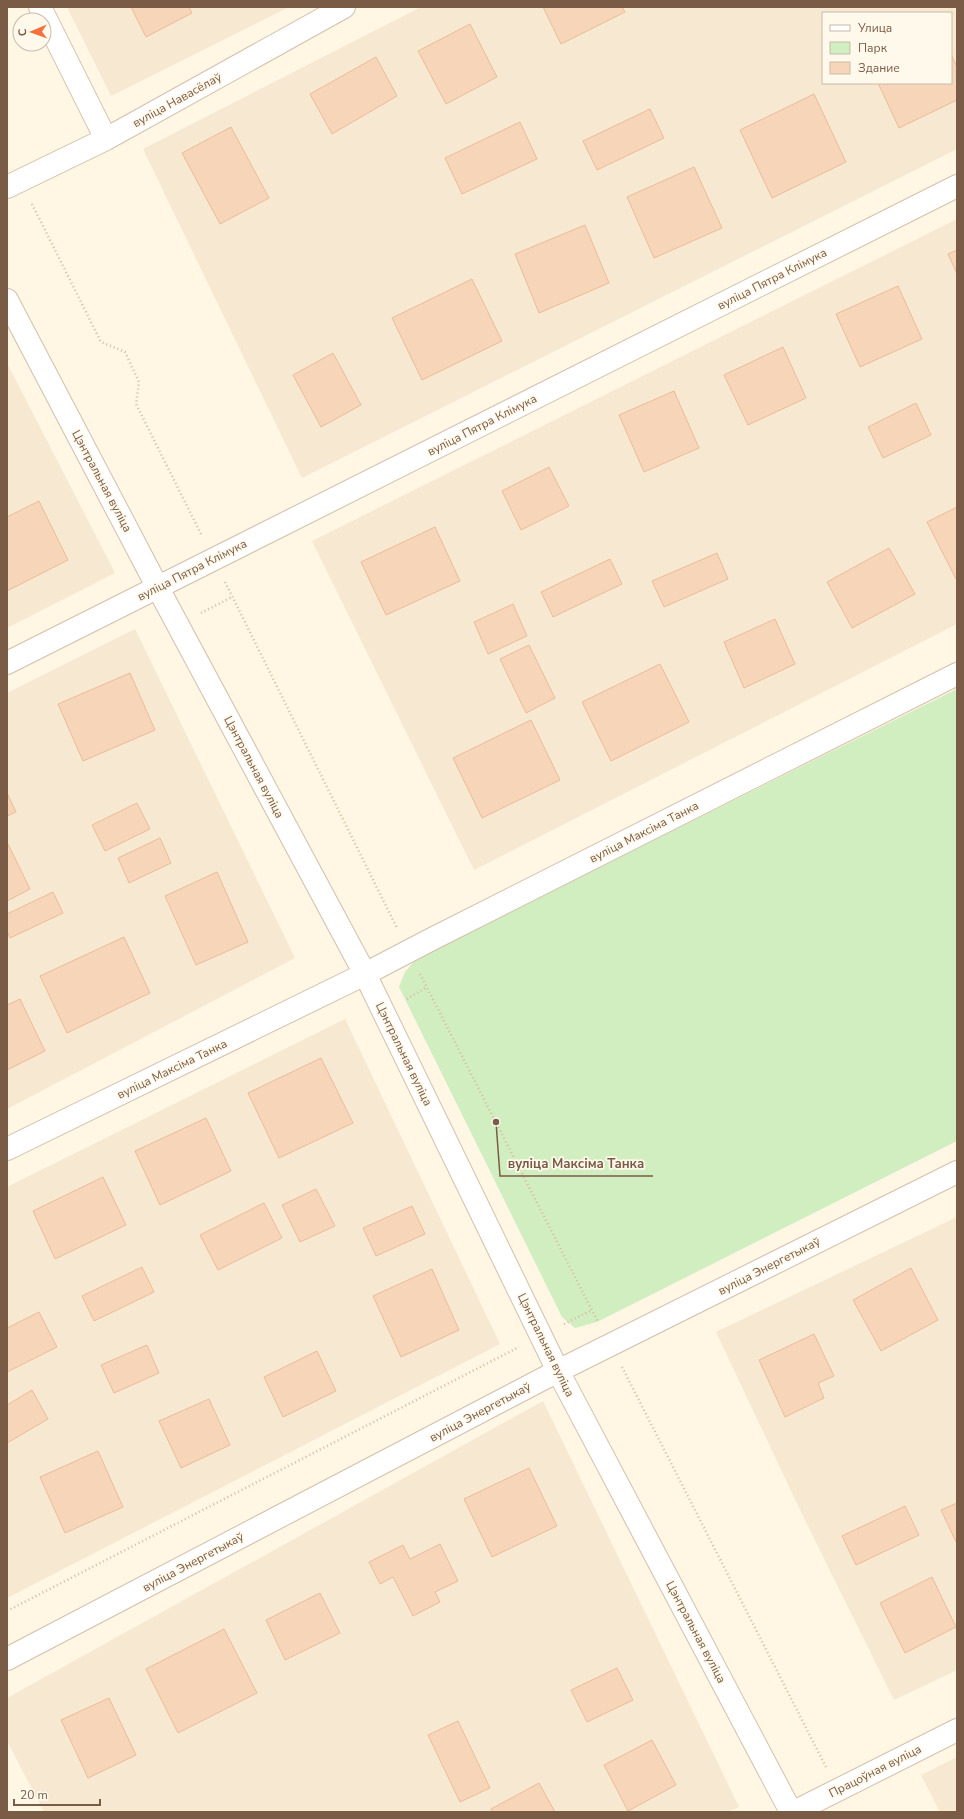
<svg xmlns="http://www.w3.org/2000/svg" width="964" height="1819" font-family="'Nunito Sans',sans-serif">
<style>
.residential{fill:#f7e8d1;fill-rule:evenodd}
.green{fill:#d0eec0}
.building{fill:#f7d5b8;stroke:#ecbc97}
.lines{fill:none;stroke-linecap:round;stroke-linejoin:round}
.minor-casing{stroke:#d4bfab;stroke-width:24}
.path{stroke:#dcb89b;stroke-width:2.5;stroke-dasharray:1 3;stroke-linecap:butt}
.minor{stroke:#fff;stroke-width:22}
.labels{text-anchor:middle;dominant-baseline:central;stroke-width:3.5;stroke-linejoin:round;paint-order:stroke}
.street-label{font-size:12px;fill:#7a5b46;stroke:#fff9ec}
.leader{fill:none;stroke:#7a5b46;stroke-width:1.5}
.callout-dot{fill:#7a5b46;stroke:#fff9ec;stroke-width:1.5}
.callout-label{font-size:13px;text-anchor:middle;font-weight:bold;fill:#7a5b46;stroke:#fff9ec;stroke-width:3.5;stroke-linejoin:round;paint-order:stroke}
</style>
<rect width="100%" height="100%" fill="#fff6e4"/>
<path class="residential" d="M67,7H289L111,96Z
M421,7H954L957,12V149L302,478L143,149ZM823,13H951V83H823Z
M957,219V624L474,870L312,541Z
M7,363L115,573L7,628Z
M135,629L295,958L7,1109V693Z
M345,1019L500,1344L7,1598V1187Z
M957,1217V1670L894,1700L803,1516L716,1332Z
M543,1401L739,1807L728,1812H44L7,1741V1698Z
M957,1757V1812H940L921,1775Z"/>
<path class="green" d="M957,689V1141L597,1322L575,1328L562,1317L399,987L405,972L417,958Z"/>
<path class="building" d="M131,7H189L192,13L146,37Z
M543,7H622L625,12L561,44Z
M470,24L497,77L446,104L418,51Z
M951,54L957,67V100L899,128L878,83H951Z
M376,57L397,96L332,134L310,94Z
M814,94L846,162L772,198L740,130Z
M650,109L664,138L597,170L583,141Z
M520,122L537,159L462,194L445,158Z
M231,127L269,198L220,224L182,153Z
M694,167L722,228L654,258L627,197Z
M585,225L609,283L539,313L515,254Z
M957,250V274L948,254Z
M472,279L502,341L422,380L392,318Z
M898,286L922,339L860,367L836,314Z
M783,347L806,398L748,425L724,375Z
M333,353L361,405L321,427L293,375Z
M674,391L699,448L644,472L619,415Z
M916,403L931,435L883,458L868,427Z
M549,467L569,506L521,530L502,491Z
M39,501L68,560L7,591V517Z
M957,507V581L927,522Z
M435,527L460,581L386,615L361,562Z
M889,548L915,594L852,628L827,582Z
M717,553L728,579L664,607L652,581Z
M610,559L622,584L553,617L541,592Z
M513,604L527,636L488,654L474,622Z
M775,619L795,664L744,688L724,642Z
M529,645L555,698L526,713L500,659Z
M660,664L689,722L611,761L582,702Z
M130,673L155,730L83,761L58,704Z
M531,720L560,780L482,818L453,758Z
M7,793L16,812L7,816Z
M137,803L150,829L105,851L92,825Z
M160,838L171,863L129,883L118,858Z
M7,842L30,889L7,901Z
M217,872L248,942L196,965L165,896Z
M53,892L63,913L10,938L7,931V914Z
M124,937L150,993L67,1033L40,976Z
M20,999L45,1051L7,1070V1005Z
M321,1058L353,1123L279,1158L248,1093Z
M206,1118L231,1171L160,1205L135,1151Z
M103,1177L126,1225L55,1259L33,1211Z
M316,1189L335,1226L300,1242L282,1205Z
M264,1203L282,1238L218,1270L200,1235Z
M412,1206L425,1234L376,1256L363,1228Z
M142,1267L154,1292L94,1321L82,1296Z
M911,1268L938,1320L881,1351L853,1300Z
M432,1269L459,1330L401,1357L373,1296Z
M39,1312L57,1347L7,1372V1328Z
M814,1334L834,1376L818,1383L824,1398L785,1417L759,1360Z
M147,1345L159,1373L114,1393L101,1365Z
M317,1351L336,1391L283,1417L264,1377Z
M32,1390L48,1419L7,1443V1405Z
M209,1399L230,1445L181,1468L159,1421Z
M98,1451L123,1507L65,1533L40,1477Z
M529,1468L557,1526L492,1557L464,1499Z
M957,1503V1542H956L941,1510Z
M905,1506L919,1535L856,1565L842,1536Z
M440,1544L458,1581L435,1592L440,1602L413,1616L393,1577L380,1584L369,1562L403,1545L410,1559Z
M932,1577L956,1627L905,1653L880,1603Z
M320,1593L340,1633L285,1660L266,1620Z
M224,1629L257,1693L178,1733L146,1669Z
M617,1668L633,1700L587,1722L571,1690Z
M109,1698L136,1755L88,1778L61,1720Z
M458,1721L490,1788L460,1802L428,1735Z
M652,1740L676,1785L628,1811L604,1765Z
M539,1783L555,1812H493L491,1809Z"/>
<g class="lines">
<defs>
<path id="minor" d="M40,7L106,139
M7,187L106,139L344,7
M7,300L158,588L365,974L558,1371L791,1812
M7,663L957,186
M7,1149L365,974L432,939L957,674
M7,1659L558,1371L957,1172
M794,1812L957,1730"/>
</defs>
<use href="#minor" class="minor-casing"/>
<path class="path" d="M32,204L101,342L125,352L139,382L136,404L202,536
M225,582L397,928
M201,613L232,597
M420,974L598,1322
M407,999L427,987
M564,1324L592,1310
M622,1367L826,1767
M7,1611L519,1347"/>
<use href="#minor" class="minor"/>
</g>
<g class="labels">
<g class="street-label">
<text transform="translate(177 100) rotate(-29)">вуліца Навасёлаў</text>
<text transform="translate(772 279) rotate(-27)">вуліца Пятра Клімука</text>
<text transform="translate(482 425) rotate(-27)">вуліца Пятра Клімука</text>
<text transform="translate(102 481) rotate(62)">Цэнтральная вуліца</text>
<text transform="translate(192 570) rotate(-27)">вуліца Пятра Клімука</text>
<text transform="translate(254 767) rotate(62)">Цэнтральная вуліца</text>
<text transform="translate(644 832) rotate(-27)">вуліца Максіма Танка</text>
<text transform="translate(404 1054) rotate(64)">Цэнтральная вуліца</text>
<text transform="translate(172 1069) rotate(-26)">вуліца Максіма Танка</text>
<text transform="translate(769 1266) rotate(-27)">вуліца Энергетыкаў</text>
<text transform="translate(546 1345) rotate(64)">Цэнтральная вуліца</text>
<text transform="translate(480 1412) rotate(-28)">вуліца Энергетыкаў</text>
<text transform="translate(193 1562) rotate(-28)">вуліца Энергетыкаў</text>
<text transform="translate(696 1632) rotate(62)">Цэнтральная вуліца</text>
<text transform="translate(875 1771) rotate(-27)">Працоўная вуліца</text>
</g>
</g>
<path class="leader" d="M496 1122L500 1176H653"/>
<circle class="callout-dot" cx="496" cy="1122" r="4"/>
<g class="callout-label">
<text x="576" y="1168">вуліца Максіма Танка</text>
</g>
<rect width="964" height="1819" fill="none" stroke="#7a5b46" stroke-width="16"/>
<rect x="822" y="12" width="130" height="72" fill="#fff9ec" stroke="#cabaaa"/>
<rect x="830" y="25" width="20" height="6" fill="#ffffff" stroke="#cabaaa"/>
<text x="858" y="32" font-size="12" fill="#7a5b46">Улица</text>
<rect x="830" y="42" width="20" height="12" fill="#d0eec0" stroke="#cabaaa"/>
<text x="858" y="52" font-size="12" fill="#7a5b46">Парк</text>
<rect x="830" y="62" width="20" height="12" fill="#f7d5b8" stroke="#cabaaa"/>
<text x="858" y="72" font-size="12" fill="#7a5b46">Здание</text>
<g transform="translate(32 32) rotate(268)"><circle r="19" fill="#fff9ec" stroke="#cabaaa"/>
<path d="M0-3L7 15L0 10L-7 15Z" fill="#f66f3c"/>
<text y="-6" font-size="11" font-weight="bold" text-anchor="middle" fill="#7a5b46">С</text>
</g>
<path d="M14 1799v6h86v-6" fill="none" stroke="#7a5b46" stroke-width="2"/>
<text x="20" y="1799" font-size="12" fill="#7a5b46" stroke="#fff9ec" stroke-width="3" paint-order="stroke">20 m</text>
</svg>
